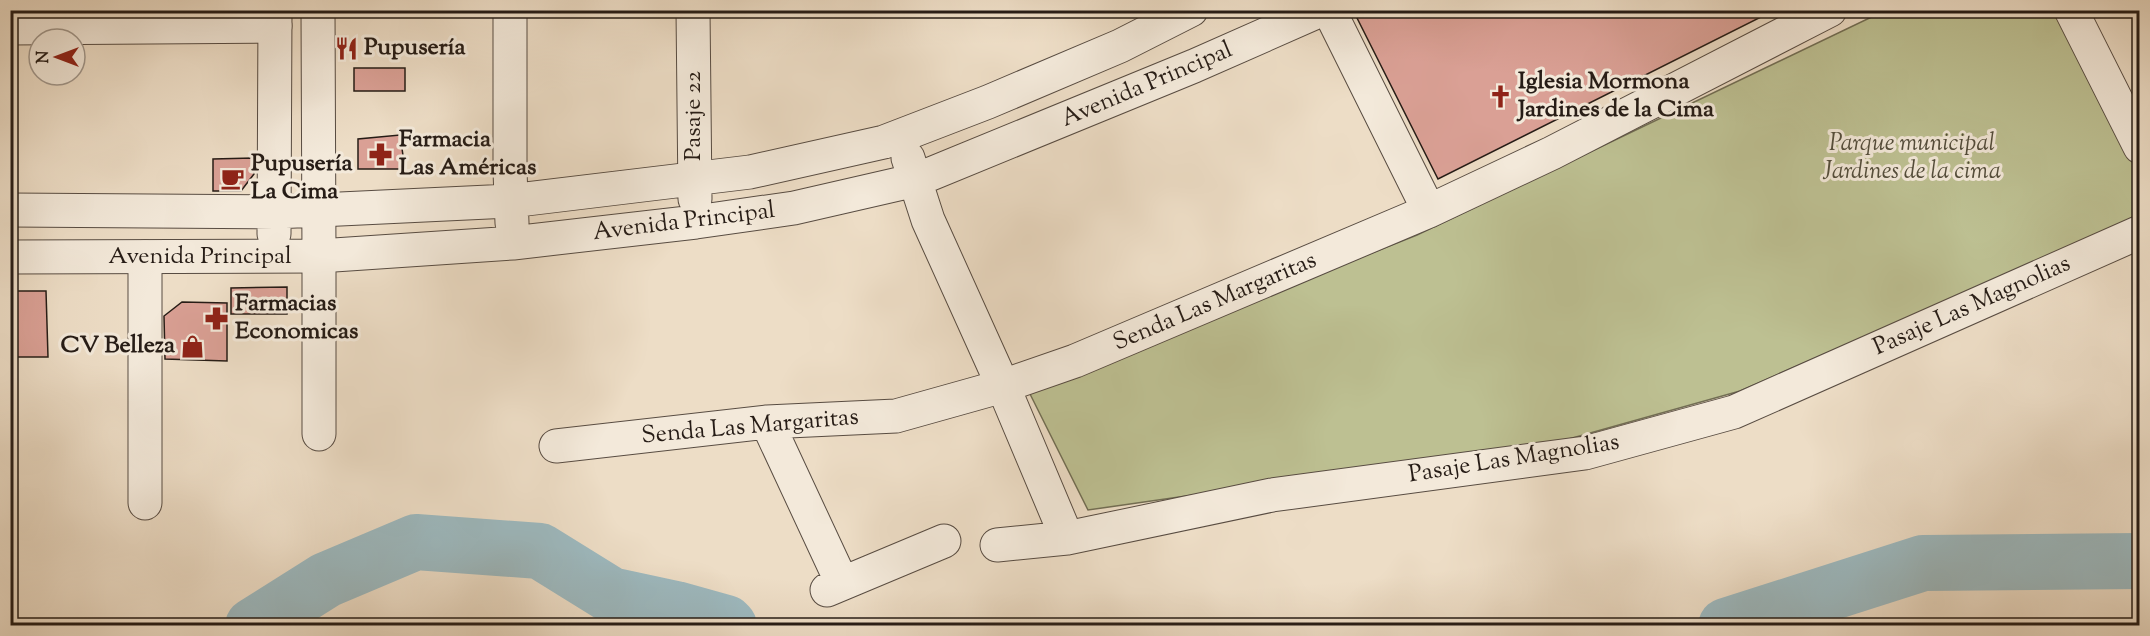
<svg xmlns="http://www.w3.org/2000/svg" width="2150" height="636" font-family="'Sorts Mill Goudy',serif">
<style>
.green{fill:#bdc092;stroke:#726e54;stroke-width:1.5}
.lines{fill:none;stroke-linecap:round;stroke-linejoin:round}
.river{stroke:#9db9bf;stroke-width:56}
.building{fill:#daa095;stroke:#261c16;stroke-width:1.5}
.minor-casing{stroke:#584c42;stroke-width:35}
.tertiary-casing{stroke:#584c42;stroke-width:35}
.minor{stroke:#f3e9da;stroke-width:33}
.tertiary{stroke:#f3e9da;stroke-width:33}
.labels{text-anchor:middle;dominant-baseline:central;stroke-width:6;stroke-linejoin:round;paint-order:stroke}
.poi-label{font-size:24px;font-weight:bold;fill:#261c16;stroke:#f3e9da;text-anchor:start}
.street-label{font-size:24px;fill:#261c16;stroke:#f3e9da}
.park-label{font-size:24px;font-style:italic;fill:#534d3b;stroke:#f3e9da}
</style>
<rect width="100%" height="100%" fill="#edddc6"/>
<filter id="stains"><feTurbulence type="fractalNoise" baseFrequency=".00333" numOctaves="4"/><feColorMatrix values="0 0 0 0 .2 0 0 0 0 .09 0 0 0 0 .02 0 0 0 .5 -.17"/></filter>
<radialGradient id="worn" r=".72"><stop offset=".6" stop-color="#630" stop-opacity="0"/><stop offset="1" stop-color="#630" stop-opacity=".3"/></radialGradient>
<path class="green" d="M1884,11H2056L2139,175V217L1740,391L1551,444L1088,510L1028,390L1417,235Z"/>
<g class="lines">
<path class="river" d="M253,626L326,580L416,542L540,551L611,595L676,609L726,623L729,626
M1726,626L1923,563L2140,561"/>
</g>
<path class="building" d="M1353,10H1767L1769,13L1438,179Z
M354,68H405V91H354Z
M400,135L405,169H358V139Z
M253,158L254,174L241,191H213V159Z
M287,287V314H231V288Z
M10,291H46L48,357H10Z
M182,302L227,303V361L165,359L164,316Z"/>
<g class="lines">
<defs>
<path id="minor" d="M510,10V171L512,223
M693,10L695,199
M1329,10L1429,211
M2071,10L2140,147
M10,28L275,26
M908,158L928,220L1003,386L1067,538
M319,210L510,201L750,172L884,142L988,102L1120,46L1191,10
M145,257V503
M767,422L842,583
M319,434V256L513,243L696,222L794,208L916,180L1194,66L1321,10
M556,446L767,422L896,416L1003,386L1075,361L1429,211L1552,153L1830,10
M997,545L1067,538L1272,495L1585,453L1734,412L2140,232
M827,590L944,541"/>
<path id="tertiary" d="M10,210L274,212L319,210
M274,234L275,10
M10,257L319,256L318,10"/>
</defs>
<use href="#minor" class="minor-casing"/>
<use href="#tertiary" class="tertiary-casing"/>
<use href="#minor" class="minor"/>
<use href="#tertiary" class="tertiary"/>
</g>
<defs>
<symbol id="restaurant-bare" viewBox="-9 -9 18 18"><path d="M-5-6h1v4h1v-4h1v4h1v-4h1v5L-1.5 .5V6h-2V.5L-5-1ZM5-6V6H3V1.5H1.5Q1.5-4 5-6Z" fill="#8f2418" stroke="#f3e9da" stroke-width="2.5" paint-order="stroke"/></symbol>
<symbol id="church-bare" viewBox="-9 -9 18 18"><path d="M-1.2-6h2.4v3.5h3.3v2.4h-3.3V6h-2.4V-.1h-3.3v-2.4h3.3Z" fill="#8f2418" stroke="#f3e9da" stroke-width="2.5" paint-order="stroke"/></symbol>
<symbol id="pharmacy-bare" viewBox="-9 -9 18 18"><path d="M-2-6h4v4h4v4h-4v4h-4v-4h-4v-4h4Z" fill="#8f2418" stroke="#f3e9da" stroke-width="2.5" paint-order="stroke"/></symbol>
<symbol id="cafe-bare" viewBox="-9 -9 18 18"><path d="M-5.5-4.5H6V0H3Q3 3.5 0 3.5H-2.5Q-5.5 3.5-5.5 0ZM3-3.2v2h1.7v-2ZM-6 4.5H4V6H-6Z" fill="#8f2418" stroke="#f3e9da" stroke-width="2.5" paint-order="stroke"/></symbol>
<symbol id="shop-bare" viewBox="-9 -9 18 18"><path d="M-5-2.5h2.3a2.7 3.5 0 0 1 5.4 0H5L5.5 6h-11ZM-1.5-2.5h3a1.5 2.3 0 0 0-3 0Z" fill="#8f2418" stroke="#f3e9da" stroke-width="2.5" paint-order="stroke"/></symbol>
</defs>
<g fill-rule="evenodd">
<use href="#restaurant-bare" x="330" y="32" width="33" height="33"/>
<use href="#church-bare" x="1484" y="80" width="33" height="33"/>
<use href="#pharmacy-bare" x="364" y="138" width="33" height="33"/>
<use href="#cafe-bare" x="216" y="162" width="33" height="33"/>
<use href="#pharmacy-bare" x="200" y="302" width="33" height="33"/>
<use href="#shop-bare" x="176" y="330" width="33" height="33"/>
</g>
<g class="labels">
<g class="poi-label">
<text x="364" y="48">Pupusería</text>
<text x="1518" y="82">Iglesia Mormona<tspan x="1518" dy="28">Jardines de la Cima</tspan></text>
<text x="399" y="140">Farmacia<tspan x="399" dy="28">Las Américas</tspan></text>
<text x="251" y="164">Pupusería<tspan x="251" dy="28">La Cima</tspan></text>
<text x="235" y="304">Farmacias<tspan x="235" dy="28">Economicas</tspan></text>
<text x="175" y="346" text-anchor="end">CV Belleza</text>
</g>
<g class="street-label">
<text transform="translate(1147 85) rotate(-23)">Avenida Principal</text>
<text transform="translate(694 116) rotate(-90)">Pasaje 22</text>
<text transform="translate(684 222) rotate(-7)">Avenida Principal</text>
<text x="200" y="257">Avenida Principal</text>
<text transform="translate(1215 302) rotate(-23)">Senda Las Margaritas</text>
<text transform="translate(1972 306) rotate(-24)">Pasaje Las Magnolias</text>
<text transform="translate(750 427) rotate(-5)">Senda Las Margaritas</text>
<text transform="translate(1514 459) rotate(-9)">Pasaje Las Magnolias</text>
</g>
<g class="park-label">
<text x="1912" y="144">Parque municipal<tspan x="1912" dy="28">Jardines de la cima</tspan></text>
</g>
</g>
<rect width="2150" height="636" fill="none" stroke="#edddc6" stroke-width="36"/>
<rect x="12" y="12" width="2126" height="612" fill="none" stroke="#261c16" stroke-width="3"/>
<rect x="18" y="18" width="2114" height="600" fill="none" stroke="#261c16" stroke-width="1.5"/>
<g transform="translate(57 57) rotate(270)"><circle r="28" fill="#f3e9da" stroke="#a1978c" stroke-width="1.5"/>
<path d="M0-4.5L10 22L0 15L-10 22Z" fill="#8f2418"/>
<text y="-9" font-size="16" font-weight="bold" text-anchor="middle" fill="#261c16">N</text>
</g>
<rect width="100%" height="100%" filter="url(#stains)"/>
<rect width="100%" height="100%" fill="url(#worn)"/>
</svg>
